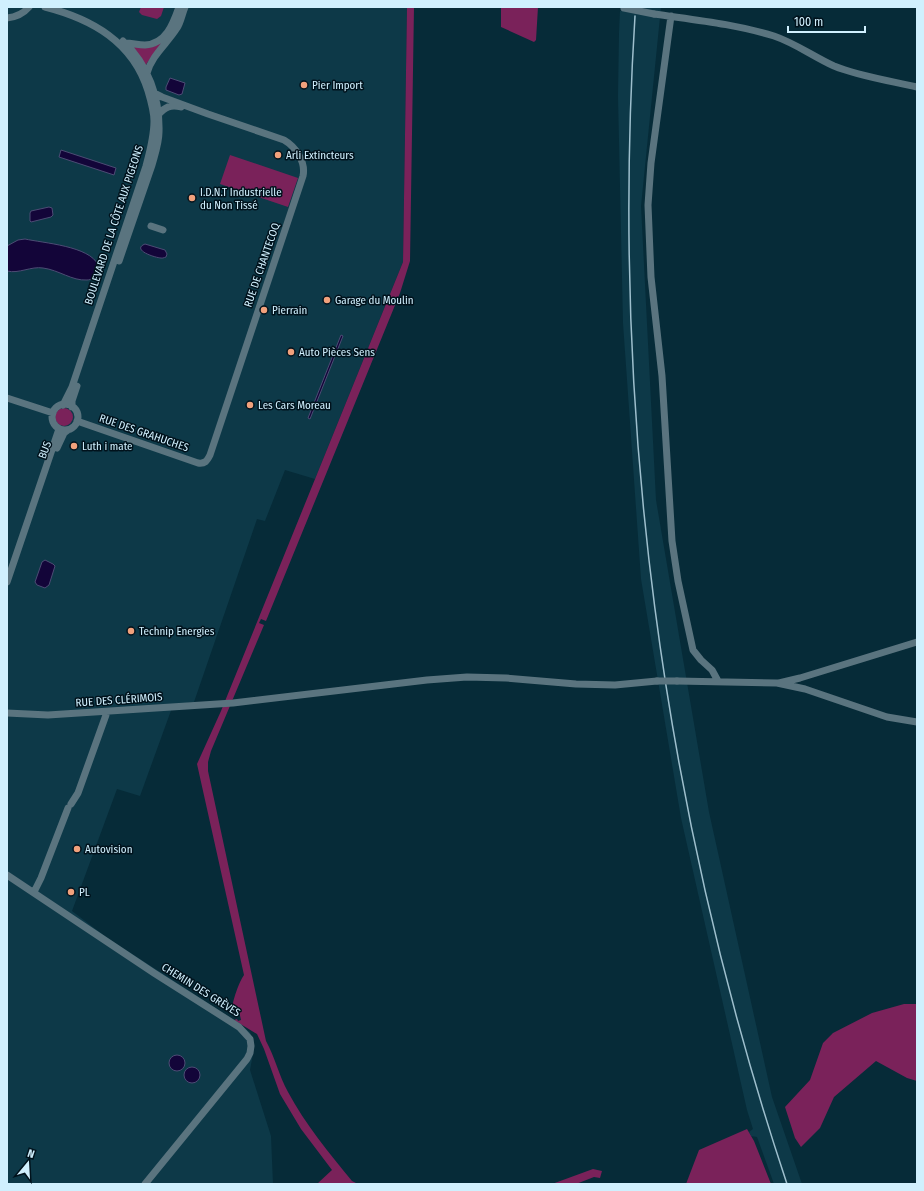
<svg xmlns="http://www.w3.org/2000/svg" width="924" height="1191" font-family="'Fira Sans Condensed',sans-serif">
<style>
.built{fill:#0d3948}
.green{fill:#7a225a}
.water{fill:#130539;stroke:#4c4c74}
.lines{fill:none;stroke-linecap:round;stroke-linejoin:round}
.minor{stroke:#5a747f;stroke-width:7}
.rail{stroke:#9ebfcd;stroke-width:1.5}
.minor-bridge{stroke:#5a747f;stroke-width:7}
.poi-dot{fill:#f1a17c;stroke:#00121c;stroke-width:1.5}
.labels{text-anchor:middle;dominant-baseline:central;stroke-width:3;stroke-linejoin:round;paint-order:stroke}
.poi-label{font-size:11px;fill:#d0f0fe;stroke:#00121c;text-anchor:start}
.street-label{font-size:11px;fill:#d0f0fe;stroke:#00121c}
</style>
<rect width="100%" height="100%" fill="#062b38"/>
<path class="built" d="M7,7H407L403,262L315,479L285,470L265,521L257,519L194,702L173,705L140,796L117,789L72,911L106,937L222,1012L250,1032L253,1041V1054L250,1070L271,1136L273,1184H7Z
M623,7H661L641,206L656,500L709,812L772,1097L802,1184H774L757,1137L751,1136L749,1132L753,1129L747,1110L681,818L641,579L623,323L618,96L619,33L620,11H623Z"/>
<path class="green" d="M141,7H164L161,16L157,19L142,15L139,12Z
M407,7H414L410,261L400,293L266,621L261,619L259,623L264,625L211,751L208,762V771L266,1041C275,1057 279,1076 288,1092C305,1124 329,1153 352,1181L358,1184H319L318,1183L332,1170L301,1129L280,1094L264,1049L257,1034L234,1020L237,1019L238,1021L241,1020L239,1011L232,1013C231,1004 239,982 244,975L197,764L221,711L403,262Z
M501,7H538L536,40L534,42L501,27Z
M176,26L147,63L145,67L131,46L145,47Z
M230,155L298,178L288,207L220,184Z
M55 417a9 9 0 1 1 18 0a9 9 0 1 1-18 0Z
M904,1004H917V1081L907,1078L876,1061L834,1097L820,1128L801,1147L795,1138L785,1107L810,1080L823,1043L833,1033L872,1013Z
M747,1129L754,1141L771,1184H686L699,1150Z
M593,1169L602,1171L600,1178L594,1177L576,1184H552Z"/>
<path class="water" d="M170,78L185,83L182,94L179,95L166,90V87Z
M61,150L116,168L114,175L59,157Z
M49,207L52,208L53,215L51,217L31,222L30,221V213L31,211Z
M25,239C43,243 90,246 98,265C99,268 99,271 98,274C96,277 91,280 87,280C72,281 59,270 43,268C31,266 19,274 7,271V246L18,240Z
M145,244L165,250L167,254L166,257C165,257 164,258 163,258C158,259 130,250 145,244Z
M341,335L343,336L310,419L308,418Z
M45,560L53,564L55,566L49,585L45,588L37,585L35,582L42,562Z
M169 1063a8 8 0 1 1 16 0a8 8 0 1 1-16 0Z
M184 1075a8 8 0 1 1 16 0a8 8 0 1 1-16 0Z"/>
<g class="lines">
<path class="minor" d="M45,7C92,19 133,42 148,91C151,101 154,111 154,121C154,137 150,151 146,166L72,387L63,405
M654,14C695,20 735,24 774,36C795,43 814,57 834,66C858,76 891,81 917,87
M671,16L651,163L648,205L651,277L662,376L672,541L678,581L693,650L701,660L712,670L718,681
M7,18C17,17 23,14 29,7
M126,43C132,43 138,45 145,45C166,44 173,24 179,7
M147,73C152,55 167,44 177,28C181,22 182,14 185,7
M158,115C165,107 171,104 181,107
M151,226L163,230
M119,261L152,165C155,154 159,143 159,132C160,98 148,64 123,41
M7,398L53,413
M52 417a13 13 0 1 1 26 0a13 13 0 1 1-26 0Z
M72,407V401L77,386
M77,421L198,463C205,464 207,461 210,455L303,176C306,162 296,147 284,140L208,114L162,97L154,93
M57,448L64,433L68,430
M7,582L59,429
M677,681L777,683L805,689L887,717L917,722
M779,683L800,678L917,642
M7,713L48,715L233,703L427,680L467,677L506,678L576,684L615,685L657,681
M71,804L78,793L106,715V712
M7,875L154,973L239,1027L250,1039L251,1046L250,1053L247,1059L145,1184
M34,892L41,878L68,808"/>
<path class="rail" d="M635,16C610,410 662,809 787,1184"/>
<path class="minor-bridge" d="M624,8L654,14
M657,681H677"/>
</g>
<g class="poi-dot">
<circle cx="304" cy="85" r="4"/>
<circle cx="278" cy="155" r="4"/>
<circle cx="192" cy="198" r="4"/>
<circle cx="327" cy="300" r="4"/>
<circle cx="264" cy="310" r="4"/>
<circle cx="291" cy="352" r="4"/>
<circle cx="250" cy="405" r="4"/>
<circle cx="74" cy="446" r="4"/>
<circle cx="131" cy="631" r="4"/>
<circle cx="77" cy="849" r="4"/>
<circle cx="71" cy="892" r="4"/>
</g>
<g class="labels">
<g class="poi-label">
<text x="312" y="85">Pier Import</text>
<text x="286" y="155">Arli Extincteurs</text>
<text x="200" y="192">I.D.N.T Industrielle<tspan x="200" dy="13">du Non Tissé</tspan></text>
<text x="335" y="300">Garage du Moulin</text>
<text x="272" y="310">Pierrain</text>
<text x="299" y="352">Auto Pièces Sens</text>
<text x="258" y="405">Les Cars Moreau</text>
<text x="82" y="446">Luth i mate</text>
<text x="139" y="631">Technip Energies</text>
<text x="85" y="849">Autovision</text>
<text x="79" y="892">PL</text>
</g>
<g class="street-label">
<text transform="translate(114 225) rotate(-72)">BOULEVARD DE LA CÔTE AUX PIGEONS</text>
<text transform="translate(262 265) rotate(-71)">RUE DE CHANTECOQ</text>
<text transform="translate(144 433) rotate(19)">RUE DES GRAHUCHES</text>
<text transform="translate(45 450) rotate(-70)">BUS</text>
<text transform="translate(119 700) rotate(-4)">RUE DES CLÉRIMOIS</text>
<text transform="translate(201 990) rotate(32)">CHEMIN DES GRÈVES</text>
</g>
</g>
<rect width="924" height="1191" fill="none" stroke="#d0f0fe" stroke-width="16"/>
<g transform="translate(28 1163) rotate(18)" stroke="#00121c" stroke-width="3" paint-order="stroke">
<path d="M0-3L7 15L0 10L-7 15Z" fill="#d0f0fe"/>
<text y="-6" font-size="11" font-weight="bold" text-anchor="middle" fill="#d0f0fe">N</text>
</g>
<path d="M788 26v6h77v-6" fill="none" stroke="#d0f0fe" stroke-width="2"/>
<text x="794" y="26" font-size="12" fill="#d0f0fe" stroke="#00121c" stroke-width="3" paint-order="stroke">100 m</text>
</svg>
